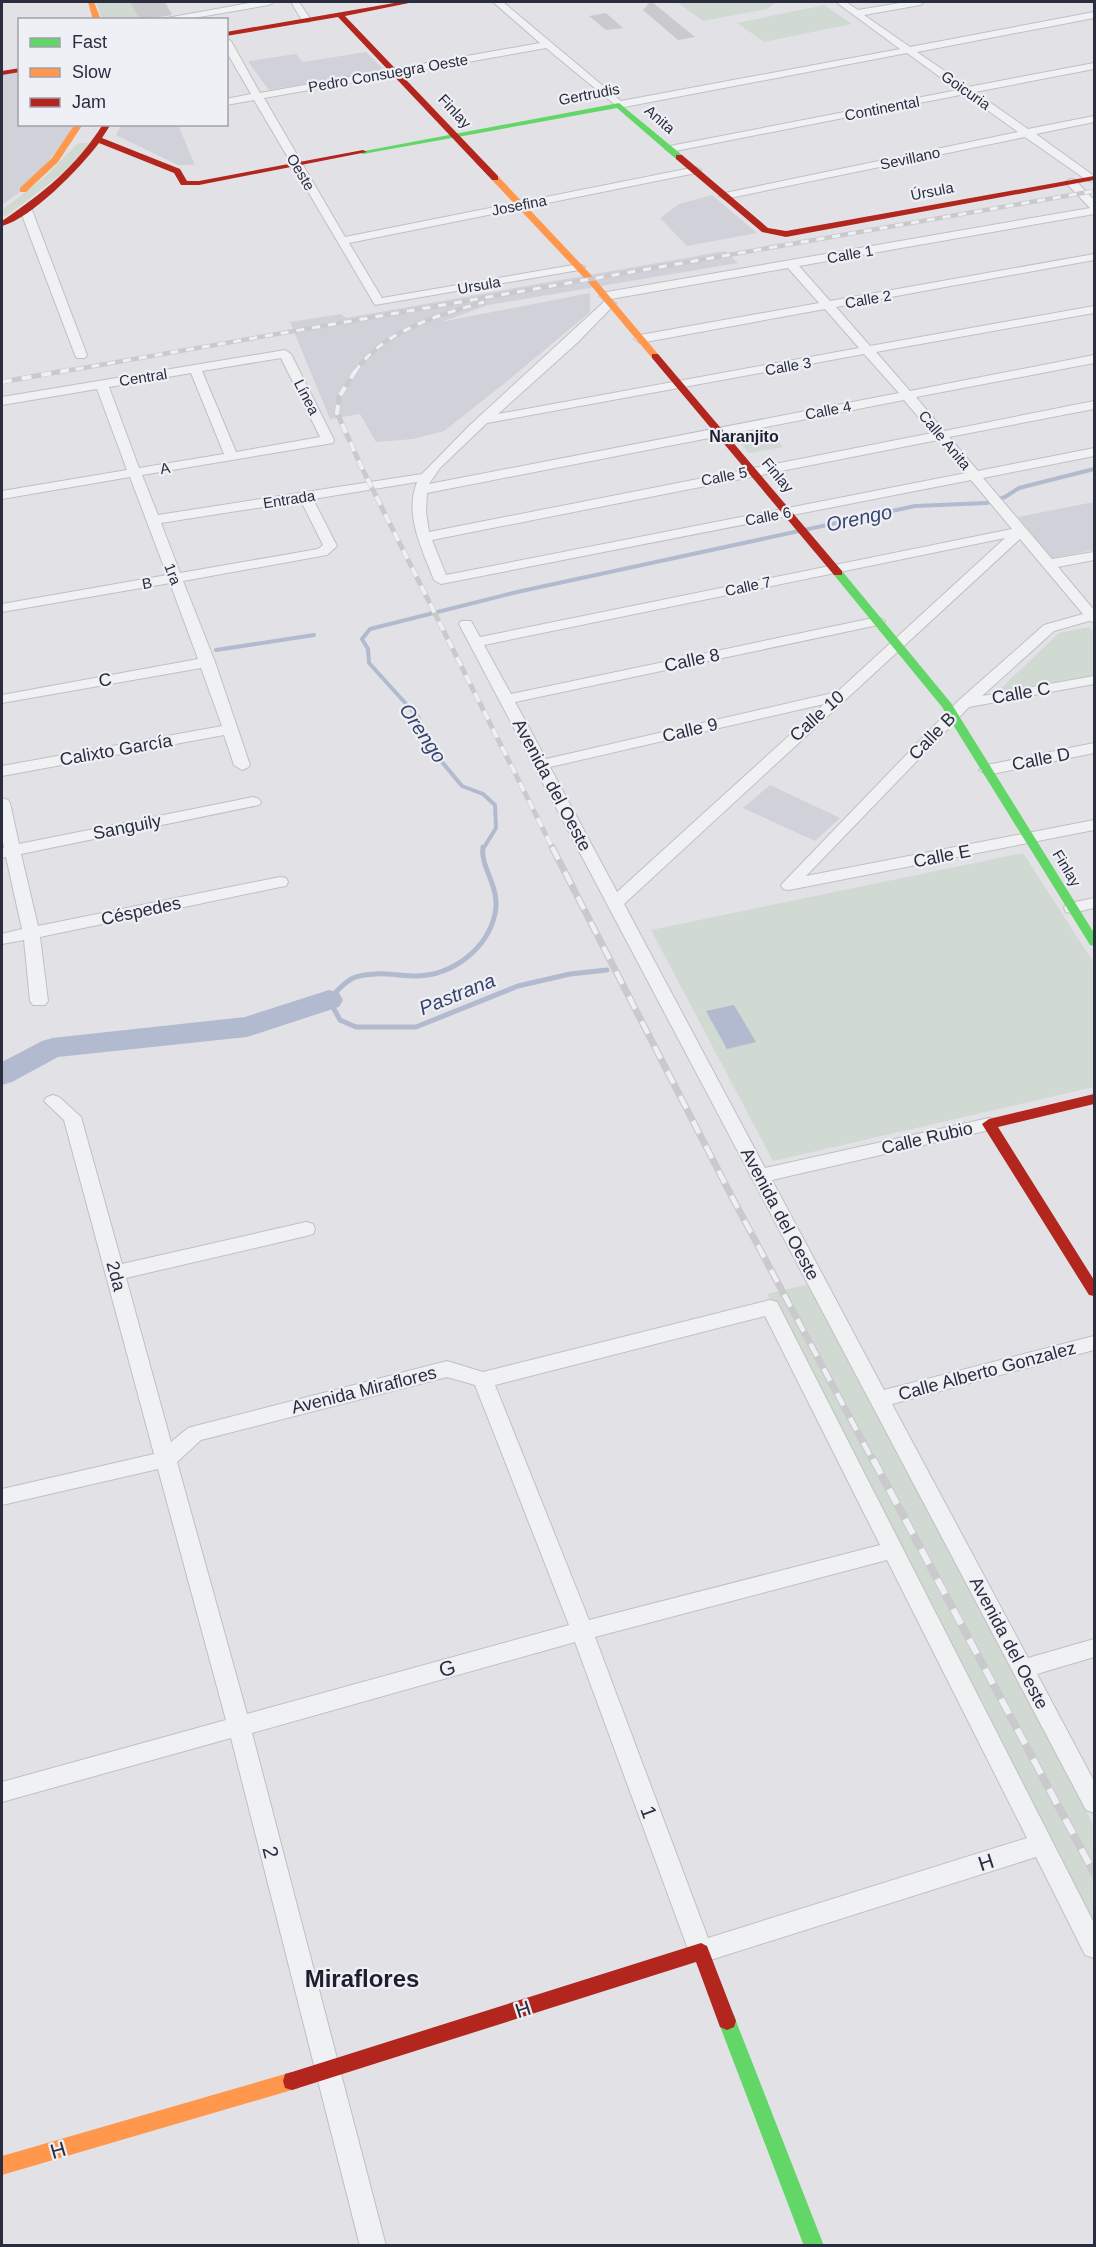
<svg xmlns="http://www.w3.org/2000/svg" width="1096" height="2247" font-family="Helvetica,sans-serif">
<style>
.built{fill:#d0d1d9}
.green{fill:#d0d9d2}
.water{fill:#b2bacf}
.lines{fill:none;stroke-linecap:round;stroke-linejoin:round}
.stream-far1{stroke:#b2bacf;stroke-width:4}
.stream{stroke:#b2bacf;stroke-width:5}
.river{fill:#b2bacf;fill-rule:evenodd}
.building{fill:#cacace}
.street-casing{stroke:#c0c0c4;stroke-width:2}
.street{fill:#f0f1f3;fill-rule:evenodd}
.fast{fill:#63d668;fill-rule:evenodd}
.slow{fill:#ff974d;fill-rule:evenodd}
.jam{fill:#b3261e;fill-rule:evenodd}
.rail-far3-casing{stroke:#cacacd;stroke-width:4.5}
.rail-far2-casing{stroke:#cacacd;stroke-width:5}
.rail-far1-casing{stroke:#cacacd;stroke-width:7}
.rail-casing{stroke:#cacacd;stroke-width:8}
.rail-far3{stroke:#eff0f5;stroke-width:3;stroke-dasharray:8;stroke-linecap:butt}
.rail-far2{stroke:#eff0f5;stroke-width:4;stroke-dasharray:10;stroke-linecap:butt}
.rail-far1{stroke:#eff0f5;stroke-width:4.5;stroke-dasharray:14;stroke-linecap:butt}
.rail{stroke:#eff0f5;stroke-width:6;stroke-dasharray:17;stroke-linecap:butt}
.labels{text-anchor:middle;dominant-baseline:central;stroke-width:4.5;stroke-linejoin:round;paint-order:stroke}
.far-street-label{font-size:15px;fill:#2a2d3e;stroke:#eff0f5}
.far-neighbourhood-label{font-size:16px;font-weight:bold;fill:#1c1f2e;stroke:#eff0f5}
.street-label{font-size:18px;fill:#2a2d3e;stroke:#eff0f5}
.water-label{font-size:20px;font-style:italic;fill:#37456e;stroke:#eff0f5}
.near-street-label{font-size:21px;fill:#2a2d3e;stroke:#eff0f5}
.near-neighbourhood-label{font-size:24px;font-weight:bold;fill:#1c1f2e;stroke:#eff0f5}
</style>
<rect width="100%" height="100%" fill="#e2e2e6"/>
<path class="built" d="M366,52L384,70L269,90L249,63V61L296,54L303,62Z
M19,70L20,124L79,125L23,190L2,205V73Z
M121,125H178L195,165H178L116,135Z
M712,195L757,233L687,246L660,218L679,204Z
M725,251L738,263L488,305L441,322L590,293V312L505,383L444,431L413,439L376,442L360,414L330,419L290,322L341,314L346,318Z
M1094,502V550L1052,558L1018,517Z
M770,785L840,818L815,841L743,808Z"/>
<path class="green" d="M96,2H130L140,19H102Z
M677,2H776L767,9L703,21Z
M824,5L852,24L764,42L737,23Z
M78,143H90L78,162L6,216L2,215V210L45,177Z
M768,429L783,447L749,453L733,435Z
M1089,627L1094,633V675L997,692L1059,633Z
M1023,853L1094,963V1087L773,1161L651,930Z
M809,1284L1094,1826V1927L767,1294Z"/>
<path class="water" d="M734,1005L756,1042L727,1049L706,1011Z"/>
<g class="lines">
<path class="stream-far1" d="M216,650L314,635
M483,849L496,828L495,805L483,794L462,786L432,750L418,717L369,663L368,649L362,639L370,629L517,592L915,506L986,503L1005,497L1019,488L1094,469"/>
<path class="stream" d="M483,847C480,868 501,887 495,914C487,949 453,975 417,976C397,976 373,970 353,978C343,983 336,992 329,1000L340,1020L356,1027H416L518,986L570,974L607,970"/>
<path class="river" d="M329,990L339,993L343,1000L339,1007L247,1037L58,1057L12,1082L2,1085V1062L42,1041L52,1038L245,1017Z"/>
</g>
<path class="building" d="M130,2H165L172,15L140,20Z
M650,2H652L695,37L678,40L643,10Z
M606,13L623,28L606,30L589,16Z"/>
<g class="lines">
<defs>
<path id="street" d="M255,2H274L269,5L182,20H156Z
M291,2H299L311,20L309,22H303Z
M493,2H503L621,101L900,49L836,2H846L858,10L906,2H924L920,5L864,15L910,47L1094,12V18L917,52L968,87L1094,63V69L975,92L1028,129L1094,116V122L1036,134L1094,176V182L1088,181L1025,137L725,199L719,196L725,193L1018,132L965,94L670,152L665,149L670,146L958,90L907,53L619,108L546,48L264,98L345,237L696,167L701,170L696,173L349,243L382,298L579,264L585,267L579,270L375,305L254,100L226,105V99L251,94L226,51V38L231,41L260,93L540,43Z
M1071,179L1075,180L1094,200V214L799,266L830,301L1094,254V260L836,307L870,346L1094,306V313L876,352L910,391L1094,355V363L916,397L944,431L1094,401V409L949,437L978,471L1094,448V456L983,478L1052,559L1094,552V560L1058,567L1094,610V622L1089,621L1054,631L982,696L1094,676V684L969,707L806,876L1094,820V830L789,890L783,889L781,885L958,701L1044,625L1083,614L1020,539L624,904L765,1168L989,1118L995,1119L998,1124L995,1129L989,1130L772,1180L884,1390L1094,1336V1350L892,1404L1028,1658L1094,1639V1657L1037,1674L1094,1781V1813L1086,1810L459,624L461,621H471L480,637L1012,529L971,480L441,584L434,580C422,549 404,515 417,482L313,499L337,546L327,555L183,581L215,662L250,765L247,768L242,770L234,765L224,735L2,776V766L222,726L201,668L2,703V695L198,659L170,583L2,612V604L167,575L130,477L2,499V491L127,470L97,389L2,405V397L285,350L291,354L334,440L333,443L142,475L158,515L422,474L470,425L606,300L610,299L616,303L577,343L498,414L859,348L825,309L640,343L634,339L640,335L819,303L788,268L605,300L599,296L601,293L1090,208L1065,182ZM864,354L899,393L429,484L440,468L487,423ZM281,358L320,437L236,452L202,371ZM191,373L224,454L139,468L109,387ZM904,400L932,433L429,532L426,512L427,493ZM938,440L966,473L446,575L432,540ZM301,501L323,545L318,549L180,573L161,523ZM1005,538L837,692L546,759L515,702L878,625L885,621L878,617L511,694L484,645ZM824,704L617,892L550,767Z
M26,207L32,210L87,355L85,358H77L75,355L20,210Z
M1094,743V753L987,775L979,770L987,765Z
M253,797L259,799L261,802L259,805L21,854L38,926L280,877L286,878L288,882L286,886L280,887L40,937L48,1001L45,1005H33L30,1001L24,940L2,944V934L22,929L6,857L2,858V848H4L2,836V798L8,800L10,803L19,844Z
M1094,898V908L1072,913L1066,912L1064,908L1066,904Z
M53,1095L59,1097L81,1117L122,1264L306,1222L313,1224L315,1229L313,1234L306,1236L126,1278L171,1442L188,1428L195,1426L447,1361L483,1372L770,1300L777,1302L1094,1923V1958L1085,1955L1036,1857L701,1963L692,1960L575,1642L252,1733L386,2246H360L231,1738L2,1802V1782L226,1720L158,1469L2,1505V1489L154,1454L64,1120L44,1101L47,1097ZM765,1316L880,1545L589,1620L495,1385ZM447,1377L475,1385L569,1625L247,1714L177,1462L201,1440ZM887,1560L1027,1838L708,1938L595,1637Z"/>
</defs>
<use href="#street" class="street-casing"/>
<use href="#street" class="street"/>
<path class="fast" d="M619,103L682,155V159H676L617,108L363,154L359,152Z
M838,570L842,571L951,703L1094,933V946L1090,945L942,707L834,575L833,573Z
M727,2012L734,2015L736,2021L824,2246H804L718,2021L720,2015Z"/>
<path class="slow" d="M88,2H94L101,20H93Z
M75,124H83L58,162L26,192H20V188L52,158Z
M492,176H498L594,278L658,354V358H652L588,282L492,180Z
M292,2072L299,2074L301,2081L299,2088L292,2090L2,2175V2156Z"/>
<path class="jam" d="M400,2H414L345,16L498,176V180H492L338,17L226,36V32Z
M20,68V72L2,75V71Z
M103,124H111L102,138L180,169L187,181H199L363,150L367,152L199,185H181L174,173L99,143C80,168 32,218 2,226V221C42,194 77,166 103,124Z
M676,155H682L768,228L786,231L1094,176V180L786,237L762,232L676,159Z
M652,354H658L842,571V575H834L652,358Z
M1094,1094V1104L998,1127L1094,1280V1296L1089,1295L982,1124L989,1119Z
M701,1943L707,1946L736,2021L734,2027L727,2030L720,2027L696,1962L292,2090L285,2088L283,2081L285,2074L292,2072Z"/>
<defs>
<path id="rail-far3" d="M60,372L1094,191
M355,372C382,331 439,315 484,302"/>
<path id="rail-far2" d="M356,370L339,397L337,413L361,466L553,849
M2,382L69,370"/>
<path id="rail-far1" d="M552,847L732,1197L873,1461"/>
<path id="rail" d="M873,1459L1094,1873"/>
</defs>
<use href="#rail-far3" class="rail-far3-casing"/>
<use href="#rail-far2" class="rail-far2-casing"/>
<use href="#rail-far1" class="rail-far1-casing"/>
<use href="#rail" class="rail-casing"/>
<use href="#rail-far3" class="rail-far3"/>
<use href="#rail-far2" class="rail-far2"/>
<use href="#rail-far1" class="rail-far1"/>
<use href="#rail" class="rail"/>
</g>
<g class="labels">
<g class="far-street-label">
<text transform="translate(388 73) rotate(-10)">Pedro Consuegra Oeste</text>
<text transform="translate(966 90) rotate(35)">Goicuria</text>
<text transform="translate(589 94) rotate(-11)">Gertrudis</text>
<text transform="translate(882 108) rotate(-11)">Continental</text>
<text transform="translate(455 111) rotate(47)">Finlay</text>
<text transform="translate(660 119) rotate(41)">Anita</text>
<text transform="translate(910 158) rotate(-12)">Sevillano</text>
<text transform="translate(301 172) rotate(59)">Oeste</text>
<text transform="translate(932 191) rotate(-11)">Úrsula</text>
<text transform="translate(519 205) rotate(-11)">Josefina</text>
<text transform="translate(850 254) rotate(-10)">Calle 1</text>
<text transform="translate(479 285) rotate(-10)">Ursula</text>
<text transform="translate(868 299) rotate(-10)">Calle 2</text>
<text transform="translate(788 366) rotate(-10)">Calle 3</text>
<text transform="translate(143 377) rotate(-9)">Central</text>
<text transform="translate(307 397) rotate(63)">Línea</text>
<text transform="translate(828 410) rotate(-11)">Calle 4</text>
<text transform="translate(945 440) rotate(50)">Calle Anita</text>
<text transform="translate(165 468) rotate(-10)">A</text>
<text transform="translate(778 475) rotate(50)">Finlay</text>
<text transform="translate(724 476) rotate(-11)">Calle 5</text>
<text transform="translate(289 499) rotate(-9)">Entrada</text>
<text transform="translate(768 516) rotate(-11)">Calle 6</text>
<text transform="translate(173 574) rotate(69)">1ra</text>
<text transform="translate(147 583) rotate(-10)">B</text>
<text transform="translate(748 586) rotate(-12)">Calle 7</text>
<text transform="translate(1067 868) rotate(59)">Finlay</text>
</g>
<g class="far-neighbourhood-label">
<text x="744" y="436">Naranjito</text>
</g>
<g class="street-label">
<text transform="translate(692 660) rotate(-12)">Calle 8</text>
<text transform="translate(105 680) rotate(-10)">C</text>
<text transform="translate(1021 693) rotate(-10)">Calle C</text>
<text transform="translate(817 716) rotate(-42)">Calle 10</text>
<text transform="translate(690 730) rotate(-13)">Calle 9</text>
<text transform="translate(932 736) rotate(-46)">Calle B</text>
<text transform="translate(116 750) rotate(-10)">Calixto García</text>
<text transform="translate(1041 759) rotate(-11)">Calle D</text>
<text transform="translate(552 785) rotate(62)">Avenida del Oeste</text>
<text transform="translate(127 827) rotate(-11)">Sanguily</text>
<text transform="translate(942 856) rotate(-11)">Calle E</text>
<text transform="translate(141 911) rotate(-12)">Céspedes</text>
<text transform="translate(927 1138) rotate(-13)">Calle Rubio</text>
<text transform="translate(780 1214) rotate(62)">Avenida del Oeste</text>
<text transform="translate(116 1276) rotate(75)">2da</text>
<text transform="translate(987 1371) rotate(-15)">Calle Alberto Gonzalez</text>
<text transform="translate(364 1390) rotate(-14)">Avenida Miraflores</text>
<text transform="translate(1009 1643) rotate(62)">Avenida del Oeste</text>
</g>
<g class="water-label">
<text transform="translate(859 518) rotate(-12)">Orengo</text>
<text transform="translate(423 733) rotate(56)">Orengo</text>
<text transform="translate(457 994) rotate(-22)">Pastrana</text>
</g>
<g class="near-street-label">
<text transform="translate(447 1668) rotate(-16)">G</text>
<text transform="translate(649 1812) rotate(70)">1</text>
<text transform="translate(271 1852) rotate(76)">2</text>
<text transform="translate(986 1862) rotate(-18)">H</text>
<text transform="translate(523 2009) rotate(-18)">H</text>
<text transform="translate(58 2150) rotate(-16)">H</text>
</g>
<g class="near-neighbourhood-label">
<text x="362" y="1978">Miraflores</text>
</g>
</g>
<rect width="1096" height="2247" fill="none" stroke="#2a2d3e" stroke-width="6"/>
<rect x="18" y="18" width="210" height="108" fill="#eff0f5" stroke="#a0a2ac" stroke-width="1.5"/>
<rect x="30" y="38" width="30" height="9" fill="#63d668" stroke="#a0a2ac" stroke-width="1.5"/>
<text x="72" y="48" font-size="18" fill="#2a2d3e">Fast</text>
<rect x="30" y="68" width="30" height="9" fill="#ff974d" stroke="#a0a2ac" stroke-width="1.5"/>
<text x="72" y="78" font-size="18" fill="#2a2d3e">Slow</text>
<rect x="30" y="98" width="30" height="9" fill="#b3261e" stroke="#a0a2ac" stroke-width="1.5"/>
<text x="72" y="108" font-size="18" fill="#2a2d3e">Jam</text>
</svg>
